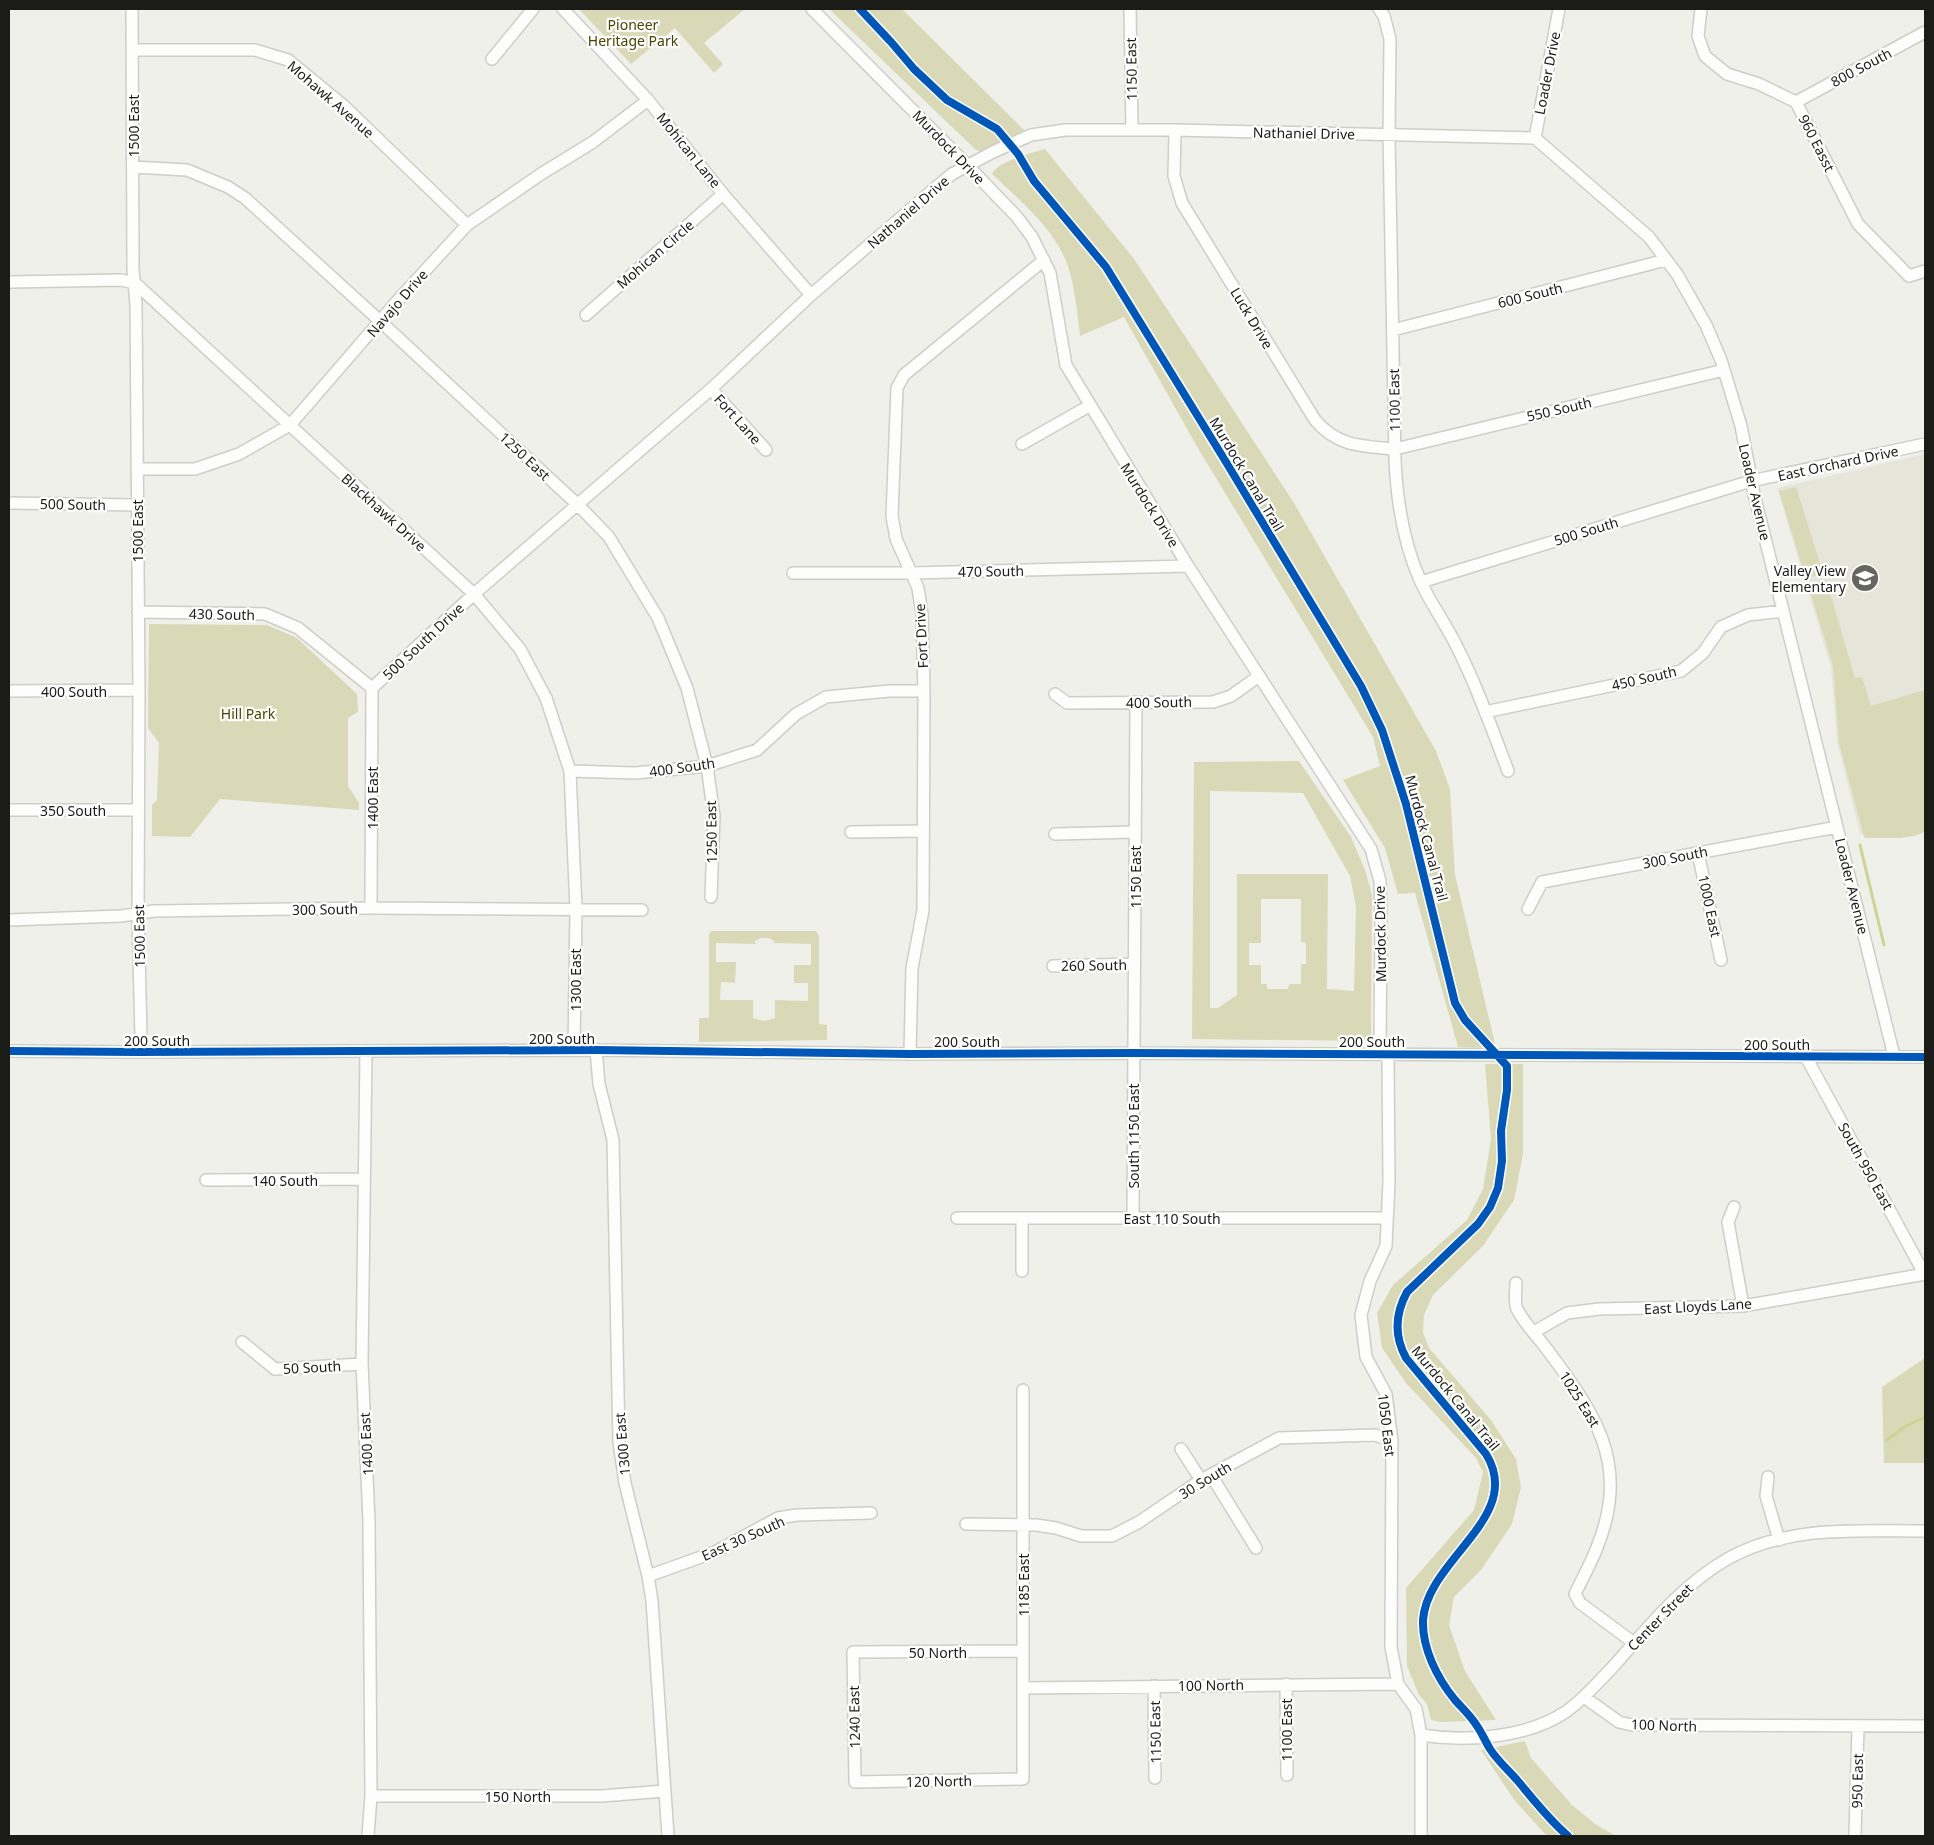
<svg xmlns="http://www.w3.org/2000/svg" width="1934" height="1845" font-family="'Noto Sans',sans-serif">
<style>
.built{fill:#e5e5d9}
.green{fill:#d9d9b8;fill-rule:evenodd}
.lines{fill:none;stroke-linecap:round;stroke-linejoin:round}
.stream{stroke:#d2d194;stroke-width:3}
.minor-casing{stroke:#cdcdc9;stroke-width:14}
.minor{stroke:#fdfdfc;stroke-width:11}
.cycleway-casing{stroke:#fff;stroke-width:11}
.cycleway{stroke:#0057b8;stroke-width:8}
.labels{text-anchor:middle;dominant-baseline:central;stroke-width:4.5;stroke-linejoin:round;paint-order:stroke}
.park-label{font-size:14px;fill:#484600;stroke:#fff}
.street-label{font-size:14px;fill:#1b1b17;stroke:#fff}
.poi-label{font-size:14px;fill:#1b1b17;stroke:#fff;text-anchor:end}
</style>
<rect width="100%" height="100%" fill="#f0f0eb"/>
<path class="built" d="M1925,454V828L1905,835L1860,834L1837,742L1831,668L1777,488Z"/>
<path class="green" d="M579,9H745L704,43L723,64L714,73L675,28L631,64Z
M829,9H902L1026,132L986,153L976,150Z
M1045,149L1134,259L1208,371L1294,503L1436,751L1450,789L1455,875L1496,1048L1458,1047L1415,893L1398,894L1385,848L1343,780L1380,766L1373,737L1199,450L1124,317L1080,336C1078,316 1074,280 1066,261C1051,225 1019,200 992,174C998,161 1031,153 1045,149Z
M1796,487L1823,573L1806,579L1779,491Z
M1826,579L1855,678L1862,677L1871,706L1925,690V832L1914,836L1900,838H1865L1864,837L1839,743L1833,666L1808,585Z
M149,624L267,625L297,638L357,694L358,712L348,718V786L359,803V810L220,799L190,837L152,836V805L157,800L159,743L148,728Z
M1299,761L1351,837L1365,870L1372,895L1371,1041L1192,1039L1194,762ZM1210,791L1303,793L1350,876L1356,907L1354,991L1327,989L1328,874H1237V995L1218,1008H1210ZM1261,899H1301V942L1306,943V964H1301V984H1289L1288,989H1267V984H1261V965H1249V943H1261Z
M711,931H816L819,936V1024L827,1025V1040L699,1042V1018H709V935ZM761,938H768L774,941V943L811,944V965H794V983H808V1001L775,1000V1018L764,1021L753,1018V1000H720L721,982L735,983L736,962H716V943L756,944L755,941Z
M1485,1064H1523V1154L1514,1200L1483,1246L1433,1295L1424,1315L1423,1332L1429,1348L1491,1420L1516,1459L1521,1487L1512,1524L1481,1570L1454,1597L1449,1625L1465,1671L1496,1720L1441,1722L1431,1720L1427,1704L1419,1695L1407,1666L1406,1588L1474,1510L1483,1472L1476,1458L1406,1383L1382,1348L1377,1313L1393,1285L1467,1220L1483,1189L1491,1139Z
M1925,1358V1463H1884L1882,1387Z
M1525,1741L1531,1758L1572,1805L1595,1824L1616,1836H1547L1515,1801L1481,1750Z"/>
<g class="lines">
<path class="stream" d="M1860,845L1884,945
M1887,1440L1906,1426L1925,1417"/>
<defs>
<path id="minor" d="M132,9L133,269L136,305L139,690L138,914L141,1037L137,1052
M563,9L648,100L723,194L811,295
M812,9L968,166L1017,217L1032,237L1050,273L1066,365L1188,566L1371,849L1380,881L1381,916L1380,1054
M1130,9L1132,130
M1379,9L1384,16L1390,39L1389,135L1395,461C1397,502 1403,542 1420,580C1430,603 1446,624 1457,647C1477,686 1492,729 1508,771
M1701,9L1698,36L1705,56L1727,74L1759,84L1796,102L1858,224L1909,276L1925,271
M133,50H255L288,60L344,106L467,225
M492,59L533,9
M1796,102L1925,32
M1175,130L1174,176L1182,203L1315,420C1338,447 1362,446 1395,449L1724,370
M1535,138L1649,237L1677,274L1706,325L1721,360L1741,426L1754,494L1894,1056
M1535,138L1559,9
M133,167L187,170L228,187L245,198L380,321L578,505L609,537L658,618L687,688L707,766L714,816L711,897
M9,282L121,280L135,283L474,594L520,649L546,698L570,771L576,909L574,1050
M586,315L723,194
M1393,330L1666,260
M711,389L766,450
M1022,444L1089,406
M137,469H195L239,454L290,425L399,299L467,225L541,174L593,142L648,100
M9,503L137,505
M793,573H911L1188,566
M1421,582L1751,481L1925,444
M138,612L265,614L298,628L372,688
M372,688L474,594L711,389L811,295L934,189L952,174L993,152L1031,135L1065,130H1175L1535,138
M9,691L139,690
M1055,694L1067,703L1213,702L1231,696L1259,676
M1485,712L1681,671L1703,653L1721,627L1748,615L1783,611
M570,771L635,773L707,766L757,750L796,714L826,697L889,691H924
M9,810H137
M851,832L923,831
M1055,834L1135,832
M1698,853L1721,960
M371,908L372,688
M1528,909L1542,882L1837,827
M9,920L121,916L154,911L371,908L642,910
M1053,966L1134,964
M596,1050L599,1084L613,1140L619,1443L625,1483L648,1576L652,1601L668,1836
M9,1051L137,1052L596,1050L910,1054L1134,1053L1925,1057
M366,1052L362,1364L369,1521L371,1796L368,1836
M910,1054L912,968L923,910L924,691L922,614L918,588L896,539L892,516L897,388L904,375L1044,260
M1388,1054L1389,1182L1386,1246L1370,1281L1361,1315L1366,1357L1386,1394L1392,1441L1391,1647L1398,1684L1416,1709L1421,1735V1836
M1806,1057L1925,1275
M206,1180L364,1179
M1734,1207L1728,1222L1743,1306
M957,1218H1387
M1022,1218V1271
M1133,1218L1136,702
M1516,1283C1516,1290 1514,1303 1517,1309C1523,1322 1538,1337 1546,1348C1593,1411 1630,1461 1599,1542C1593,1560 1583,1577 1575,1594L1580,1603L1634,1643
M1534,1332L1567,1313L1599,1309L1743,1306L1925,1274
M242,1342L275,1369L362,1364
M1023,1390V1779L855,1782L853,1652L1023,1651
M1181,1449L1201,1480
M1211,1475L1256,1548
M1768,1477L1766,1496L1779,1540
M966,1524L1036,1525L1056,1528L1081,1536H1112L1139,1522L1201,1480L1279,1438L1375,1435L1392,1441
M648,1576L715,1552L778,1518L797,1515L871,1513
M1286,1684L1287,1775
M1154,1686L1155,1778
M1024,1688L1398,1684
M1584,1697L1619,1722L1632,1725L1925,1726
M1421,1735C1466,1742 1525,1738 1564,1713C1582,1701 1596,1684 1611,1669C1647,1629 1681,1585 1729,1558C1789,1525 1859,1531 1925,1531
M371,1796H602L664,1791
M1855,1836L1858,1726"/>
</defs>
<use href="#minor" class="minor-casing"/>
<use href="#minor" class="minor"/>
<defs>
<path id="cycleway" d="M860,9L891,42L914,69L947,100L997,129L1018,154L1034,181L1106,267L1226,462L1361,686L1382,730L1406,804L1455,1003L1465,1020L1507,1066V1090L1501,1131L1502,1161L1498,1188L1490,1207L1478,1224L1407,1292C1395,1314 1394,1336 1406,1358L1486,1454C1525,1517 1427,1559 1423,1620C1422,1648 1437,1678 1455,1700C1462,1708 1471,1716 1477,1726C1482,1733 1485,1741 1490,1749C1497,1760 1508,1770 1517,1780C1533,1799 1549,1820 1568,1836
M9,1051L137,1052L596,1050L910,1054L1134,1053L1925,1057"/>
</defs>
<use href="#cycleway" class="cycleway-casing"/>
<use href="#cycleway" class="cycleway"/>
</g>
<defs>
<symbol id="school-disc" viewBox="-11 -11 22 22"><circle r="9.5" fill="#666661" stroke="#fff"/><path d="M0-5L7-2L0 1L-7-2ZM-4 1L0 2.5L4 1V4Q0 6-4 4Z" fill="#fff"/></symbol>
</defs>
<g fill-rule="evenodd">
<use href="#school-disc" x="1849" y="562" width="32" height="32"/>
</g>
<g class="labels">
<g class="park-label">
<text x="633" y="24">Pioneer<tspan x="633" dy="16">Heritage Park</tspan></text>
<text x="248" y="713">Hill Park</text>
</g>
<g class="street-label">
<text transform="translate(1861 67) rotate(-28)">800 South</text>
<text transform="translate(1131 69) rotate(-91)">1150 East</text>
<text transform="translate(1547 73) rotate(-79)">Loader Drive</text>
<text transform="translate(331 99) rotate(41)">Mohawk Avenue</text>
<text transform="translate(133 126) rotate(-90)">1500 East</text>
<text transform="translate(1304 133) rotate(1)">Nathaniel Drive</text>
<text transform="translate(1817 143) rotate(63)">960 Easst</text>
<text transform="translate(949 147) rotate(46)">Murdock Drive</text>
<text transform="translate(689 150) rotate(51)">Mohican Lane</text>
<text transform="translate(908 212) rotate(-41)">Nathaniel Drive</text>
<text transform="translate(655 254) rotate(-41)">Mohican Circle</text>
<text transform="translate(1530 295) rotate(-14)">600 South</text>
<text transform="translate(397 303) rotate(-49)">Navajo Drive</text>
<text transform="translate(1252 318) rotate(59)">Luck Drive</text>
<text transform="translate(1394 400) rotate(-91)">1100 East</text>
<text transform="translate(1559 409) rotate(-13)">550 South</text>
<text transform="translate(738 419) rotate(48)">Fort Lane</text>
<text transform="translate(525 456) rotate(43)">1250 East</text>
<text transform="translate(1838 463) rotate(-12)">East Orchard Drive</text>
<text transform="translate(1247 474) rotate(59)">Murdock Canal Trail</text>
<text transform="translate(1755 492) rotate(77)">Loader Avenue</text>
<text transform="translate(73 504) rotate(1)">500 South</text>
<text transform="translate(1150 505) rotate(58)">Murdock Drive</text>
<text transform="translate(384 512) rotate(42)">Blackhawk Drive</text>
<text transform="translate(137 531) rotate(-90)">1500 East</text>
<text transform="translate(1586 531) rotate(-17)">500 South</text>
<text transform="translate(991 571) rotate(-1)">470 South</text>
<text transform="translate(222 614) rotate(1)">430 South</text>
<text transform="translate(921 636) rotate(-93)">Fort Drive</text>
<text transform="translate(423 641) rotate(-43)">500 South Drive</text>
<text transform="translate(1644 678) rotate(-13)">450 South</text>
<text x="74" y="691">400 South</text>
<text transform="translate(1159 702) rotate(-1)">400 South</text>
<text transform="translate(682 767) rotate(-8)">400 South</text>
<text transform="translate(372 798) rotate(-90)">1400 East</text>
<text x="73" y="810">350 South</text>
<text transform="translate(711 832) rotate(-91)">1250 East</text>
<text transform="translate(1427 838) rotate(75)">Murdock Canal Trail</text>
<text transform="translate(1675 857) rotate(-11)">300 South</text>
<text transform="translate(1135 877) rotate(-90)">1150 East</text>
<text transform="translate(1852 886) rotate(76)">Loader Avenue</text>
<text transform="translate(1710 906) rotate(78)">1000 East</text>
<text transform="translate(325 909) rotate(-1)">300 South</text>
<text transform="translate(1380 934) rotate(-91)">Murdock Drive</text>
<text transform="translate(139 936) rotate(-91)">1500 East</text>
<text transform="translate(1094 965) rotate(-1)">260 South</text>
<text transform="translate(575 980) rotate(-90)">1300 East</text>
<text x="562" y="1038">200 South</text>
<text x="157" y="1040">200 South</text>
<text x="967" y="1041">200 South</text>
<text x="1372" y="1041">200 South</text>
<text x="1777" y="1044">200 South</text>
<text transform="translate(1133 1136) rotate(-90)">South 1150 East</text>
<text transform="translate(1866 1166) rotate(61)">South 950 East</text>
<text x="285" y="1180">140 South</text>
<text x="1172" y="1218">East 110 South</text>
<text transform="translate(1698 1306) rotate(-3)">East Lloyds Lane</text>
<text transform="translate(312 1367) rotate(-3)">50 South</text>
<text transform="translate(1456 1398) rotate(51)">Murdock Canal Trail</text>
<text transform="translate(1580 1399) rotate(58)">1025 East</text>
<text transform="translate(1387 1425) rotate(83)">1050 East</text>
<text transform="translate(366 1444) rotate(-93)">1400 East</text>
<text transform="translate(622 1444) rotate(-95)">1300 East</text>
<text transform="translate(1205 1480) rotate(-31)">30 South</text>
<text transform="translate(743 1538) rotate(-24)">East 30 South</text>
<text transform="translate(1023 1585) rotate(-90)">1185 East</text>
<text transform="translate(1660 1617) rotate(-46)">Center Street</text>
<text x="938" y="1652">50 North</text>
<text transform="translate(1211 1685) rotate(-1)">100 North</text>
<text transform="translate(854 1717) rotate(-91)">1240 East</text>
<text transform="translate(1664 1725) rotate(2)">100 North</text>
<text transform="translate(1286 1730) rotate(-90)">1100 East</text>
<text transform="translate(1155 1732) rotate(-91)">1150 East</text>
<text transform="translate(939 1781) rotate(-1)">120 North</text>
<text transform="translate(1857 1781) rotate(-89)">950 East</text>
<text x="518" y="1796">150 North</text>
</g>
<g class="poi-label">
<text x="1846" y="570">Valley View<tspan x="1846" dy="16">Elementary</tspan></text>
</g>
</g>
<rect width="1934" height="1845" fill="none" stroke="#1b1b17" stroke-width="20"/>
</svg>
